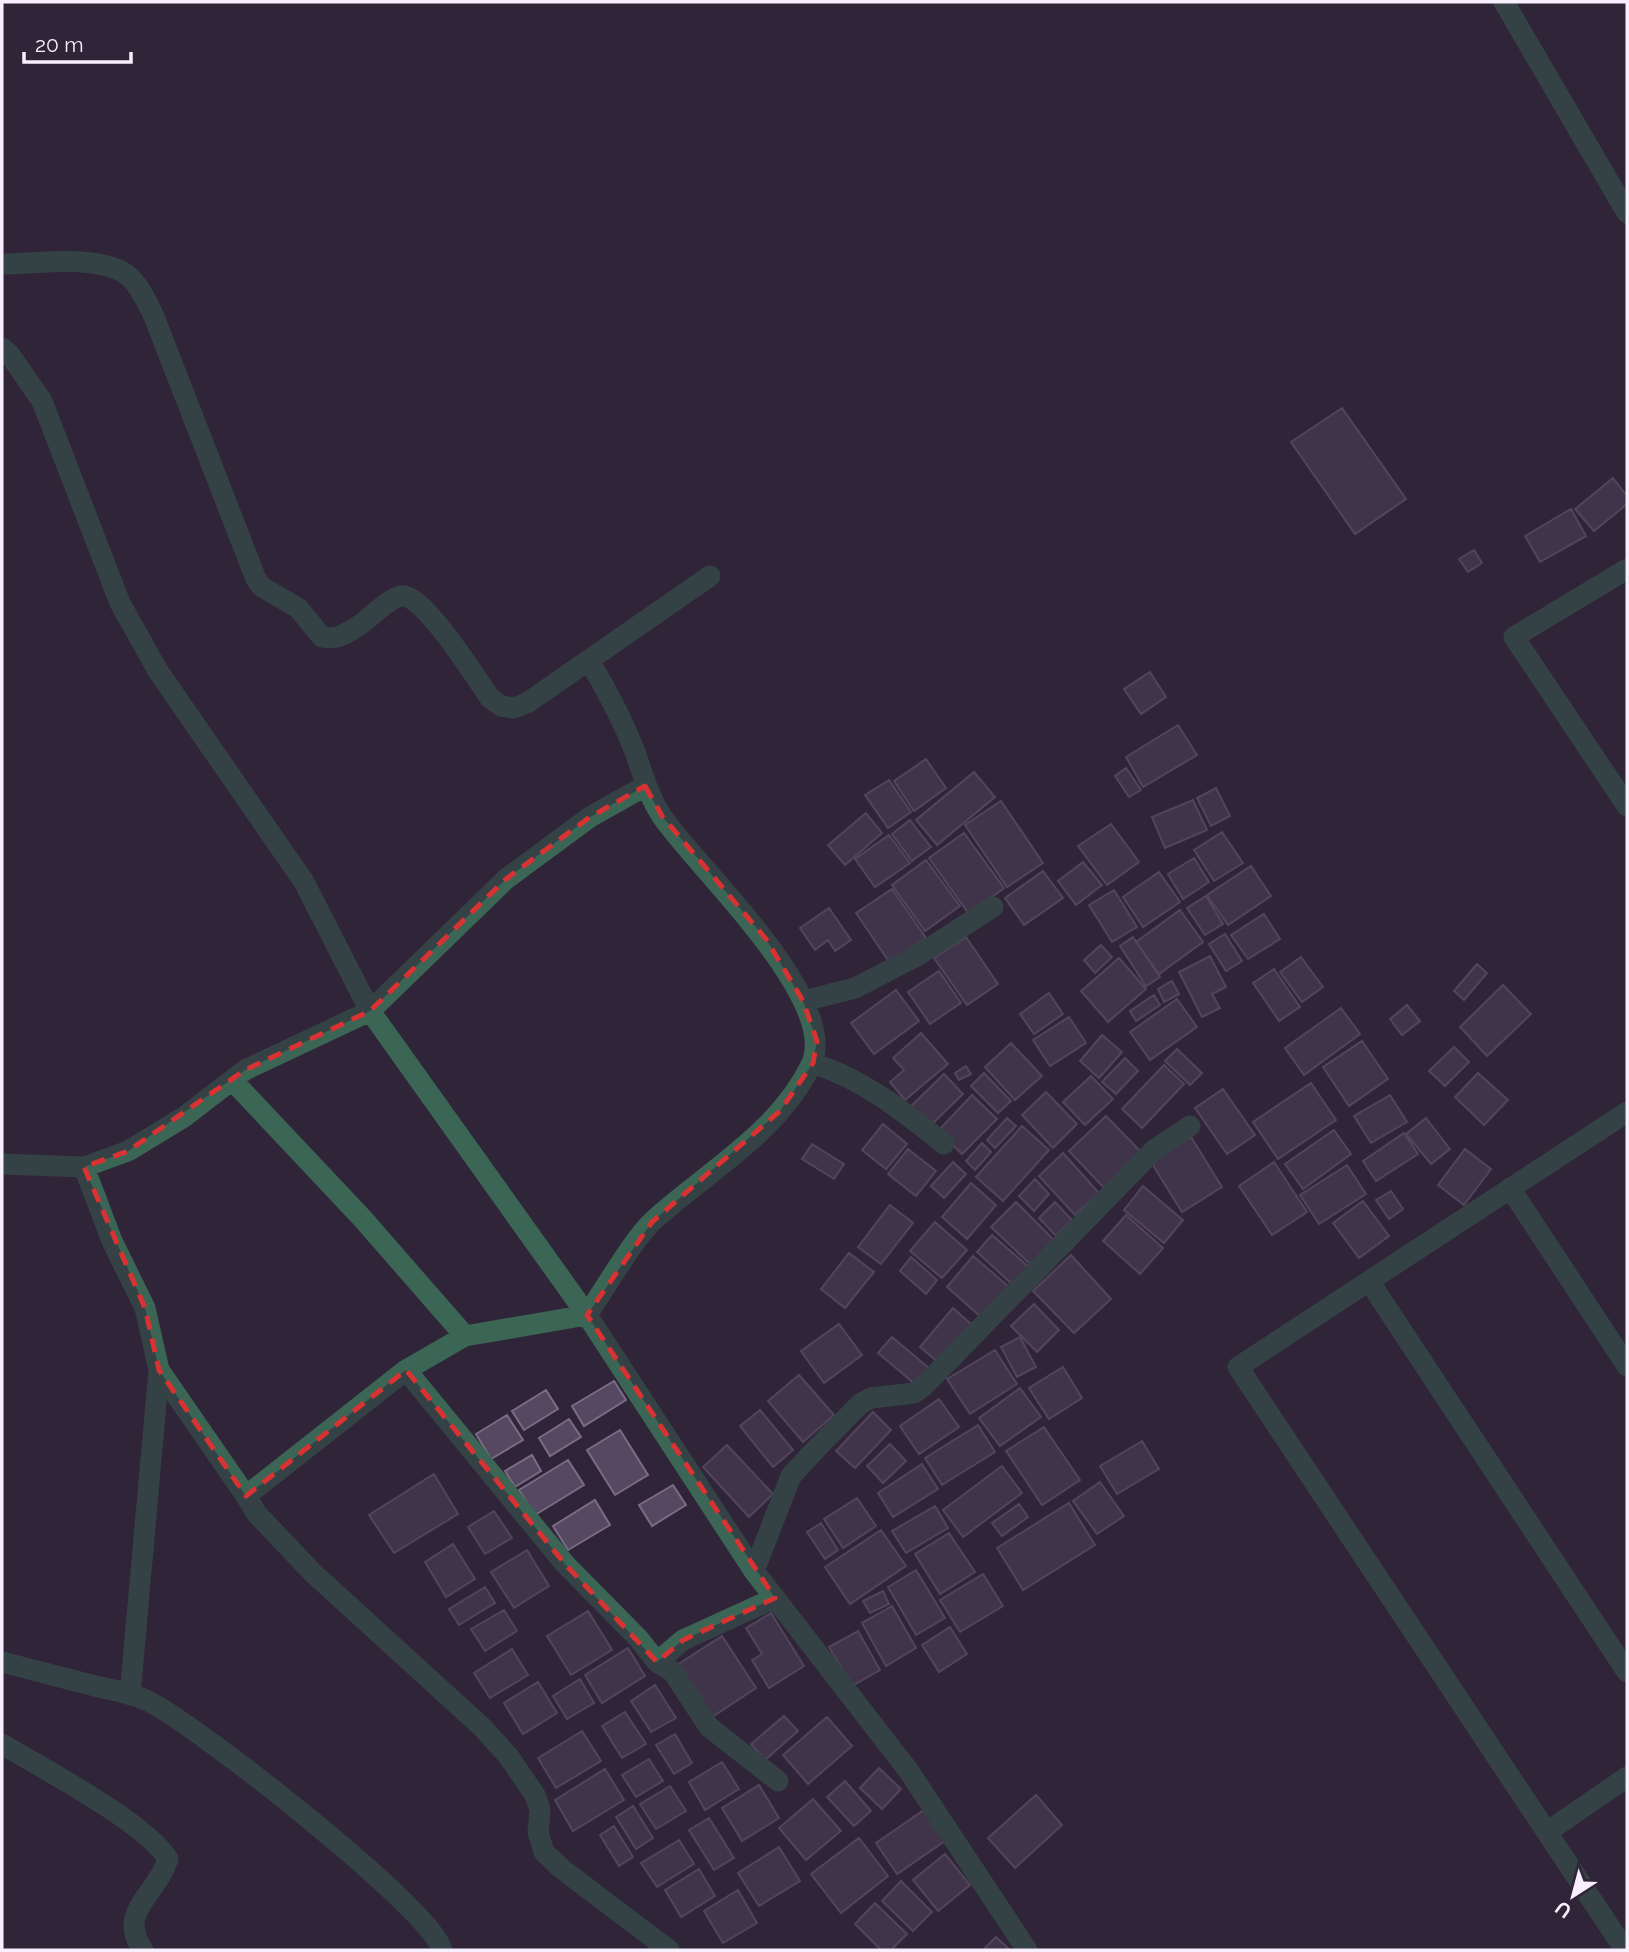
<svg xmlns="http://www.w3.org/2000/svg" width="1629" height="1952" font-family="Raleway,sans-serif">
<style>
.building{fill:#564860;stroke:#7b6c86;stroke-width:2}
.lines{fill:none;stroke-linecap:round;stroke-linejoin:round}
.minor{stroke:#3b6554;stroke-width:21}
.marked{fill:none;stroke:#d83233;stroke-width:5;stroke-dasharray:14 9;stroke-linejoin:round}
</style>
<rect width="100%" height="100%" fill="#302439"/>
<path class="building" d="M1342,408L1406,499L1355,534L1291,442Z
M1613,478L1627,496V504L1594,531L1575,509Z
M1571,509L1586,536L1540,562L1525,536Z
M1474,550L1482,563L1468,572L1459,559Z
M1150,672L1166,697L1141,714L1124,689Z
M1178,725L1197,755L1143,787L1126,757Z
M926,759L946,788L914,811L894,781Z
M1126,768L1141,790L1129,797L1115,776Z
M974,772L995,797L937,845L916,820Z
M889,780L911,812L888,828L865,795Z
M1216,788L1230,816L1211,826L1197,798Z
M1193,800L1207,830L1165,848L1152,817Z
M1001,801L1043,863L1007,887L965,825Z
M866,813L882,833L845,865L828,845Z
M910,820L931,847L912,861L892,834Z
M1111,824L1139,862L1107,885L1078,846Z
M1222,832L1243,863L1214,881L1194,850Z
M964,833L1004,888L969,914L929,858Z
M889,835L910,863L875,887L855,859Z
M1194,858L1209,882L1183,899L1168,874Z
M926,860L960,906L925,931L892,885Z
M1083,862L1102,885L1076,905L1058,881Z
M1251,866L1271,896L1228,925L1207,895Z
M1043,871L1063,898L1024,925L1005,898Z
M1159,872L1180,902L1143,927L1123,897Z
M892,889L926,938L890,963L856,913Z
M1114,890L1137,927L1112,942L1089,905Z
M1206,896L1223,924L1205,935L1187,908Z
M829,908L851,940L835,951L828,940L815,950L800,928Z
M1180,910L1203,942L1159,974L1136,942Z
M1264,914L1280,939L1248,959L1231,935Z
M1225,934L1242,961L1226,971L1209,944Z
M966,937L998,984L967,1005L934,958Z
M1133,937L1160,977L1146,986L1120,946Z
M1101,945L1112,957L1095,973L1084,960Z
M1210,956L1226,987L1212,994L1220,1008L1202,1017L1179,972Z
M1301,957L1323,987L1302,1002L1280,972Z
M1119,958L1146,989L1108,1022L1081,991Z
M1477,964L1487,973L1464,1000L1454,991Z
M1274,969L1300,1007L1279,1021L1253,983Z
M939,971L961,1003L930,1024L908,992Z
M1172,981L1179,994L1164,1002L1158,989Z
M1503,985L1531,1014L1487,1056L1460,1027Z
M896,990L919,1021L874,1054L851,1023Z
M1049,993L1063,1014L1034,1034L1020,1014Z
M1154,995L1160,1005L1136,1021L1130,1011Z
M1177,999L1197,1027L1150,1060L1130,1032Z
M1407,1005L1420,1021L1402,1035L1390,1019Z
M1341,1008L1360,1034L1304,1075L1285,1048Z
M1069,1017L1086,1043L1050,1066L1033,1040Z
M921,1033L948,1064L905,1100L890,1082L904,1070L893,1058Z
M1102,1035L1122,1052L1099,1078L1080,1061Z
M1362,1041L1388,1079L1349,1106L1323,1067Z
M1011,1043L1042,1076L1015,1100L985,1067Z
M1454,1047L1469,1062L1445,1086L1429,1071Z
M1177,1049L1202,1073L1190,1085L1165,1061Z
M1125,1058L1138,1071L1116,1094L1102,1082Z
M1164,1065L1184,1084L1142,1128L1122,1109Z
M966,1066L971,1074L959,1080L955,1073Z
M984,1073L1011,1101L998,1113L971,1086Z
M1478,1073L1508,1100L1484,1125L1455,1097Z
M944,1074L963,1094L929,1127L910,1107Z
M1091,1076L1113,1099L1085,1125L1063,1102Z
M1311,1083L1336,1120L1278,1159L1253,1122Z
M1223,1089L1255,1135L1227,1154L1195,1108Z
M1046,1092L1077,1124L1053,1148L1022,1115Z
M972,1095L997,1119L962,1154L938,1131Z
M1390,1095L1407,1122L1371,1143L1354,1116Z
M1106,1116L1144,1155L1106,1190L1069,1151Z
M1007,1118L1016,1126L995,1148L987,1140Z
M1426,1118L1450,1149L1431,1164L1406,1134Z
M883,1124L907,1144L886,1169L862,1150Z
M1022,1126L1049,1150L1003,1201L976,1177Z
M1334,1130L1351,1154L1303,1189L1285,1164Z
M1404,1133L1418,1154L1376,1181L1363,1161Z
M1191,1137L1222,1187L1182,1212L1151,1162Z
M982,1143L991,1152L975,1170L966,1161Z
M812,1144L844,1164L834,1179L802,1159Z
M908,1149L936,1171L916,1196L888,1174Z
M1465,1149L1491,1169L1464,1205L1438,1185Z
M1063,1153L1099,1193L1075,1215L1039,1176Z
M953,1162L966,1174L944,1198L931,1186Z
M1274,1162L1307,1212L1272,1235L1239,1186Z
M1347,1165L1366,1194L1319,1224L1300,1195Z
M1035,1179L1049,1194L1034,1211L1019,1196Z
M971,1183L996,1205L967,1239L942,1217Z
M1143,1186L1183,1220L1164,1243L1124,1210Z
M1391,1191L1403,1209L1389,1219L1376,1200Z
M1363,1201L1389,1236L1359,1258L1333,1223Z
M1016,1202L1054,1240L1031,1265L991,1227Z
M1055,1202L1072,1220L1056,1236L1039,1218Z
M890,1205L913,1223L881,1264L858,1247Z
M1126,1215L1163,1248L1140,1274L1103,1241Z
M935,1222L967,1250L942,1278L910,1251Z
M992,1235L1030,1268L1014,1286L977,1252Z
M849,1253L874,1272L845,1308L821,1289Z
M1071,1255L1111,1299L1074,1333L1033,1291Z
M973,1256L1008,1286L981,1317L947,1287Z
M911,1257L937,1280L926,1294L900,1271Z
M1034,1304L1059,1330L1037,1352L1011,1326Z
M953,1308L971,1324L939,1363L920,1347Z
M839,1324L862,1355L824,1383L801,1351Z
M892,1337L929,1368L915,1384L878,1353Z
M1020,1337L1036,1367L1017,1377L1001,1347Z
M995,1350L1017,1384L970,1414L947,1379Z
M1063,1367L1082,1398L1049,1419L1029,1388Z
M799,1375L834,1415L803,1442L768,1401Z
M614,1381L626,1400L584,1426L572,1406Z
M1020,1388L1041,1417L1000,1446L979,1418Z
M546,1390L558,1409L524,1430L512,1411Z
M939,1399L959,1427L919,1454L900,1426Z
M760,1410L793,1450L773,1467L740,1426Z
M873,1412L891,1430L855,1468L836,1451Z
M507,1415L523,1440L491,1459L476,1434Z
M569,1419L581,1437L550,1456L539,1438Z
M978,1425L995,1452L942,1485L925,1458Z
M1044,1427L1080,1480L1042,1505L1006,1451Z
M620,1430L648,1475L615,1495L587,1450Z
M1142,1441L1159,1469L1117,1494L1100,1466Z
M890,1444L906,1461L883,1483L867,1466Z
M727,1445L773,1494L749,1517L703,1467Z
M532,1455L541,1471L515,1487L505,1471Z
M568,1460L584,1485L535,1515L519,1490Z
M922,1464L938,1489L893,1517L878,1493Z
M1002,1466L1022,1493L963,1537L943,1510Z
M434,1474L458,1514L394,1553L369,1515Z
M1100,1482L1124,1516L1097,1534L1073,1501Z
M673,1485L686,1505L652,1526L639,1505Z
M857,1498L876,1526L843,1548L824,1519Z
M595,1500L610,1525L568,1550L553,1526Z
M1069,1503L1095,1545L1023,1590L997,1548Z
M1019,1504L1028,1517L1002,1536L992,1523Z
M935,1506L948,1528L906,1553L892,1531Z
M494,1511L512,1538L485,1554L468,1527Z
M821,1523L838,1550L825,1559L807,1532Z
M881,1530L906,1566L850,1604L825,1567Z
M949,1533L975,1572L940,1594L915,1554Z
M453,1544L475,1579L446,1597L425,1562Z
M527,1550L549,1586L514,1608L491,1572Z
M916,1570L945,1618L916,1635L888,1587Z
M983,1574L1003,1606L960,1632L940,1600Z
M485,1587L495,1603L459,1625L449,1609Z
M883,1591L889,1604L870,1613L863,1601Z
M892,1606L916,1648L886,1666L862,1623Z
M504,1610L517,1631L485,1651L471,1629Z
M588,1611L612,1650L571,1675L547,1636Z
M771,1613L804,1666L769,1688L752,1660L762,1654L746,1628Z
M950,1627L967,1654L939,1672L922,1645Z
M858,1631L880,1670L852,1686L829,1647Z
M722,1636L756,1688L709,1719L674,1667Z
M628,1648L645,1676L602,1703L585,1675Z
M512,1649L528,1675L490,1698L474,1673Z
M580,1679L594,1703L567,1719L553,1696Z
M538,1682L557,1713L523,1734L504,1703Z
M655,1685L676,1718L651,1732L631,1701Z
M625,1712L646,1744L622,1758L602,1726Z
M784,1716L798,1731L765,1760L751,1744Z
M827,1717L852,1746L808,1784L783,1755Z
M582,1731L601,1761L556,1788L538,1758Z
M675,1734L692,1763L674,1774L656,1745Z
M649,1759L663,1781L636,1797L622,1775Z
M722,1762L739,1789L705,1810L689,1782Z
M879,1768L901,1789L882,1809L860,1788Z
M605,1769L624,1800L573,1831L555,1800Z
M845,1781L871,1811L854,1826L827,1797Z
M759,1785L779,1818L742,1841L722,1808Z
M670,1786L686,1811L656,1829L640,1804Z
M1036,1795L1062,1825L1015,1868L988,1838Z
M813,1799L841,1831L806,1860L779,1828Z
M633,1806L653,1838L636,1849L616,1817Z
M924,1810L945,1841L897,1874L876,1843Z
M709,1818L734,1858L714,1870L689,1830Z
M614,1826L633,1857L619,1866L600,1835Z
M859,1838L888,1876L841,1913L811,1874Z
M679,1840L694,1864L657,1887L641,1863Z
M779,1847L800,1881L759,1906L738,1873Z
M945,1854L970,1885L938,1911L913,1880Z
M699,1869L715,1896L681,1917L665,1890Z
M901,1881L932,1912L913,1931L882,1901Z
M738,1890L757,1923L723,1943L704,1911Z
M875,1903L907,1934L891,1950H881L855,1924Z
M996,1937L1010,1950H983Z"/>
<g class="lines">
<path class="minor" d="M1504,2L1627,213
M2,264C38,264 88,255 121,271C137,279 145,299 153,314L256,579L262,587L298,608L322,637C339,640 347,633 361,624C372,616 387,600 400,596C422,590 477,680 490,698L501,706L514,708L527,703L710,576
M2,348L10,355L42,401L120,603L158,671L304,882L370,1011L587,1315L754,1571L908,1770L1027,1950
M1627,569L1514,637L1627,806
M803,1001L855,988L917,956L993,907
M813,1063C864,1080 902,1110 944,1144
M232,1080L362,1218L465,1336
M2,1164L84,1167L112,1241L145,1308L159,1370L130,1695
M84,1167L128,1151L184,1117L245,1070L370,1011L506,879L590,817L645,786
M1510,1188L1627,1366
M1369,1281L1627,1672
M159,1370L246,1496L406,1370L465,1336L587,1315C605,1289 633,1239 654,1220C707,1172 779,1132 811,1065C842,1000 695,866 661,815C648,795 643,774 635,752C623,720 607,691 590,662
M406,1370L565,1564L638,1638L657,1662L683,1640L775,1598
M246,1496L257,1514L312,1572L483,1728L509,1757L535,1795L540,1810L538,1832L544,1852L562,1869L669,1950
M754,1571L791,1476L816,1449L860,1404L871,1398L914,1393L925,1385L1154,1150L1190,1126
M2,1662C33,1670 64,1678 95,1686C112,1690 131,1693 146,1700C192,1721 432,1909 442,1950
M657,1662L673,1672L709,1727L778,1781
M2,1744C43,1769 145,1822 168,1859C157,1895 116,1912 143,1950
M1547,1832L1627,1777
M1625,1950L1238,1367L1627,1112"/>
</g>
<path d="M0 0H1629V1952H0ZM645,786L662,816L766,939L803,1001L817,1041L813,1063L780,1111L652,1222L587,1315L775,1598L683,1640L657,1662L565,1564L406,1370L246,1496L159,1370L145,1308L84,1167L128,1151L245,1070L370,1011L506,879L590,817Z" fill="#302439" fill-opacity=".55" fill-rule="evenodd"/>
<path class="marked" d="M645,786L662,816L766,939L803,1001L817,1041L813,1063L780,1111L652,1222L587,1315L775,1598L683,1640L657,1662L565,1564L406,1370L246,1496L159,1370L145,1308L84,1167L128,1151L245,1070L370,1011L506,879L590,817Z"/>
<rect width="1629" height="1952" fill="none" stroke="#f7effd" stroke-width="7"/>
<g transform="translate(1573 1896) rotate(216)" stroke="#302439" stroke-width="5" paint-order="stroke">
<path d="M0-5L12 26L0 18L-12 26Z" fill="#f7effd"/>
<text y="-10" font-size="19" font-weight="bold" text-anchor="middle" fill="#f7effd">U</text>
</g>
<path d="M24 52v10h107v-10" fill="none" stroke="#f7effd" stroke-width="3.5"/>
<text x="35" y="52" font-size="21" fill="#f7effd" stroke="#302439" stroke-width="5" paint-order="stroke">20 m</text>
</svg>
